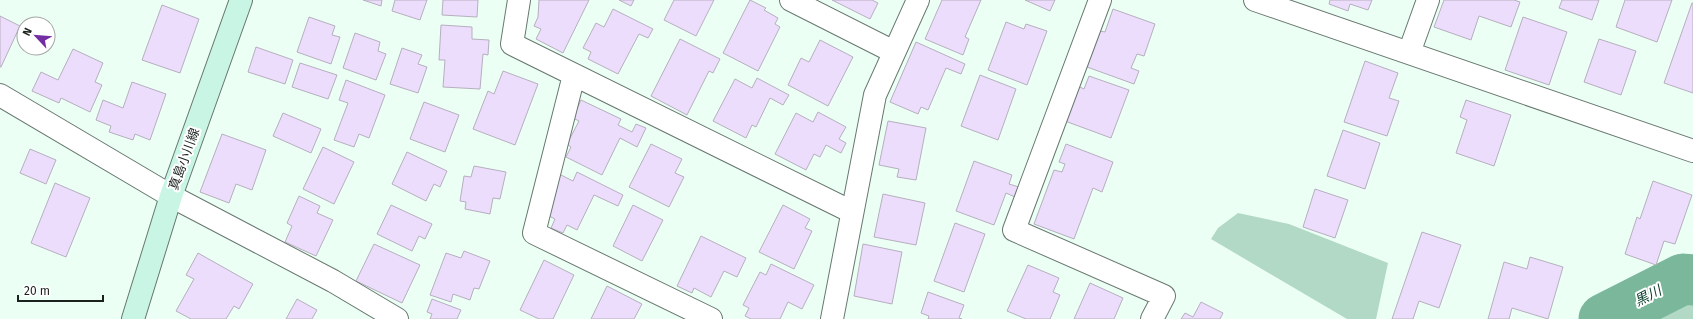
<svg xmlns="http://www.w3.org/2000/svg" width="1693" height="319" font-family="'Fira Sans','Noto Sans JP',sans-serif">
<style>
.green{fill:#b2d9c5}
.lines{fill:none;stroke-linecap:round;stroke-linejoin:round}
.river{stroke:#7bb79b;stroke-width:51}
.building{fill:#ecddfc;stroke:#b6afbe}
.street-casing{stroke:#687870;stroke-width:24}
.secondary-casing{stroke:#687870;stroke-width:24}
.street{stroke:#fff;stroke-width:22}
.secondary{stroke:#c9f6e4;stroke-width:22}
.labels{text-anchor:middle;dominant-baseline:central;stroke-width:4;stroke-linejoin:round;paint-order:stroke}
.street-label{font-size:13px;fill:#1b221e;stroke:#fff}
.water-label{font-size:14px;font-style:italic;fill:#0a3d2a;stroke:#fff}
</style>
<rect width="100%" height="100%" fill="#ecfff5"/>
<path class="green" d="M1238,213L1289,224L1388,263L1376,319H1347L1211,239L1218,228Z
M1683,290L1693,292V319H1626Z"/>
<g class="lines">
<path class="river" d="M1604,319L1683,279L1693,280"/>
</g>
<path class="building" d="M363,0H382L381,6Z
M395,0H427L420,20L392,11Z
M443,0H478L477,17L442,15Z
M539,0H589L563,53L536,39L541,29L534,26L538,17Z
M619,0H634L631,6Z
M674,0H714L696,36L664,20Z
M750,0L766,8L764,10L778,18L775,24L780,27L758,71L723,53Z
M832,0H872L878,3L870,19Z
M942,0H981L965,37L969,39L963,55L925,39Z
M1025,0H1055L1050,11Z
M1330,0H1372L1368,10L1350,4L1348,11L1329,4Z
M1444,0H1514L1520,2L1511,27L1479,16L1471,40L1434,27Z
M1562,0H1599L1592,20L1559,8Z
M1625,0H1672L1657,42L1616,27Z
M1692,3H1693V93L1664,83Z
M162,5L199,19L180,73L142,60Z
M613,9L653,29L648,38L639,34L618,74L588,59L591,52L583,48L596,23L604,27Z
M1113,9L1155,24L1144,56L1137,54L1131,68L1139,71L1134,84L1087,67L1100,31L1105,32Z
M0,16L20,26L1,67H0Z
M309,17L335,26L332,35L340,37L331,64L297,52Z
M1523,17L1567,32L1549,85L1505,70Z
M1006,22L1024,29L1026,24L1047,31L1027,85L988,70Z
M441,25L472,27V39L489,40L488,55L483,54L480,89L443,87L445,60H439Z
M355,33L380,42L378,51L386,54L376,80L343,68Z
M680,39L720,59L713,73L709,71L687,115L651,96Z
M1599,39L1636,51L1621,95L1584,82Z
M820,40L853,57L828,106L788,85L801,58L809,62Z
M916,42L965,64L961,74L946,68L928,110L921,107L918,114L890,102Z
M256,47L293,60L285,84L248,72Z
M402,48L422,55L418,64L427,67L418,93L390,84Z
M73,49L103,63L95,82L102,85L90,112L61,98L59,103L32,91L41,72L58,80Z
M1365,61L1398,73L1389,98L1399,101L1387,136L1344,122Z
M300,63L337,75L328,99L292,87Z
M503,71L538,84L515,145L473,129L488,91L494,94Z
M980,75L1016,89L998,140L961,126Z
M1089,76L1129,90L1111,138L1065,121L1078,86L1084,89Z
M757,78L789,95L783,105L770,98L756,127L752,125L746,138L713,121L735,79L752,88Z
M346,80L385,95L369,138L359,134L354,147L334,140L348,103L339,100Z
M132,82L166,94L150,140L135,134L133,140L109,132L111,126L96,120L103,100L123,108Z
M581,100L621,119L618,125L632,132L636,124L646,128L637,147L620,138L602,175L566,157L571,147L567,144L579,121L573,118Z
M1466,100L1511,115L1494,166L1456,153L1467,120L1460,117Z
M424,102L459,115L445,152L410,139Z
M818,112L846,127L839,139L846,143L841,153L826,145L820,157L814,154L806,170L775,154L796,113L813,122Z
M283,113L321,129L311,153L273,136Z
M888,121L926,128L916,180L897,177L899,169L879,165Z
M1343,130L1380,143L1365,189L1327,176Z
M222,134L266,150L252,190L236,184L229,203L200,192Z
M651,144L682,159L675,173L684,177L669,207L629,187Z
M1066,144L1113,162L1102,192L1093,188L1074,239L1034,224L1054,170L1062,172L1065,164L1059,162Z
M323,147L354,162L334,204L303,189Z
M30,149L56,160L46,184L20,173Z
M407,152L447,171L440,187L434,184L426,201L392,184Z
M974,161L1012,175L1009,184L1019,187L1015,197L1006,193L994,225L956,211Z
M474,166L506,172L500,199L493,198L490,214L465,209L466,202L460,201L464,176L471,177Z
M577,172L623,195L618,206L594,195L577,230L567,225L563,233L551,228L555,219L549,216L559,174L573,181Z
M1653,181L1692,195L1675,244L1664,241L1656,265L1625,254L1637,217L1640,219Z
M55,183L90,198L66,257L31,243Z
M1315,189L1348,200L1335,238L1303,227Z
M883,194L925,203L916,245L874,237Z
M299,196L320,206L317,213L333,220L316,256L285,242L292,226L287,223Z
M391,205L432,224L425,239L419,236L412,251L377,234Z
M633,205L663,220L642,261L613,246Z
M783,205L810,219L805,228L812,231L794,269L759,252Z
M955,223L985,234L964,292L934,281Z
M1422,232L1461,245L1439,308L1419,301L1413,319H1392Z
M701,236L746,258L737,277L724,271L711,297L694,288L692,293L677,286Z
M374,244L420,265L402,303L356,281Z
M863,244L902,252L892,304L854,296Z
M464,251L490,261L479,289L474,288L470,300L453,294L451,302L430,295L446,253L461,258Z
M198,253L253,284L239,309L234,306L226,319H191L176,311L194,279L186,275Z
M1530,257L1563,267L1548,319L1512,308L1509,319H1488L1504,262L1527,269Z
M544,260L574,275L553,319H539L520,310Z
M771,264L814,285L802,309L788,302L780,319H751L745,316L749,308L743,305L760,272L766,275Z
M1028,265L1059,278L1053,292L1060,295L1050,319H1026L1007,311Z
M1090,283L1123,298L1114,319H1074Z
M607,286L642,304L634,319H591Z
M928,292L964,305L959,318L962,319H928L929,316L921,313Z
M297,299L317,310L312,319H286Z
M432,299L461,310L457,319H430L432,314L427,312Z
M1201,302L1223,313L1220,319H1181L1185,313L1193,317Z"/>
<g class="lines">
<defs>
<path id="street" d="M519,0L512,44L852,212
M791,0L894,52
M1100,0L1014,230L1164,296L1152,319
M1255,0L1693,151
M1409,53L1428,0
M574,75L534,233L711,319
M0,95L171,196L333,281L397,319
M832,319L875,95L918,0"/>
<path id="secondary" d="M133,319L171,196L241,0"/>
</defs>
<use href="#street" class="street-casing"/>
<use href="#secondary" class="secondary-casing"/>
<use href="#street" class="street"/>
<use href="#secondary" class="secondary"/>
</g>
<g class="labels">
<g class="street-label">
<text transform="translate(184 159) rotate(-70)">真島小川線</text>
</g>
<g class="water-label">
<text transform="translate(1648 296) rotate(-27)">黒川</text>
</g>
</g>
<g transform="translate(36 36) rotate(296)"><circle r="19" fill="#ffffff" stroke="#a4a7a5"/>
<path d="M0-3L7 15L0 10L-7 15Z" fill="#722ea2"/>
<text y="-6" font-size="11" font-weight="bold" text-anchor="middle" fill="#1b221e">N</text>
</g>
<path d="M18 295v6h85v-6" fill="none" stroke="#1b221e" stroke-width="2"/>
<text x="24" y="295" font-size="12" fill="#1b221e" stroke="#ffffff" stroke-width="3" paint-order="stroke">20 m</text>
</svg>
